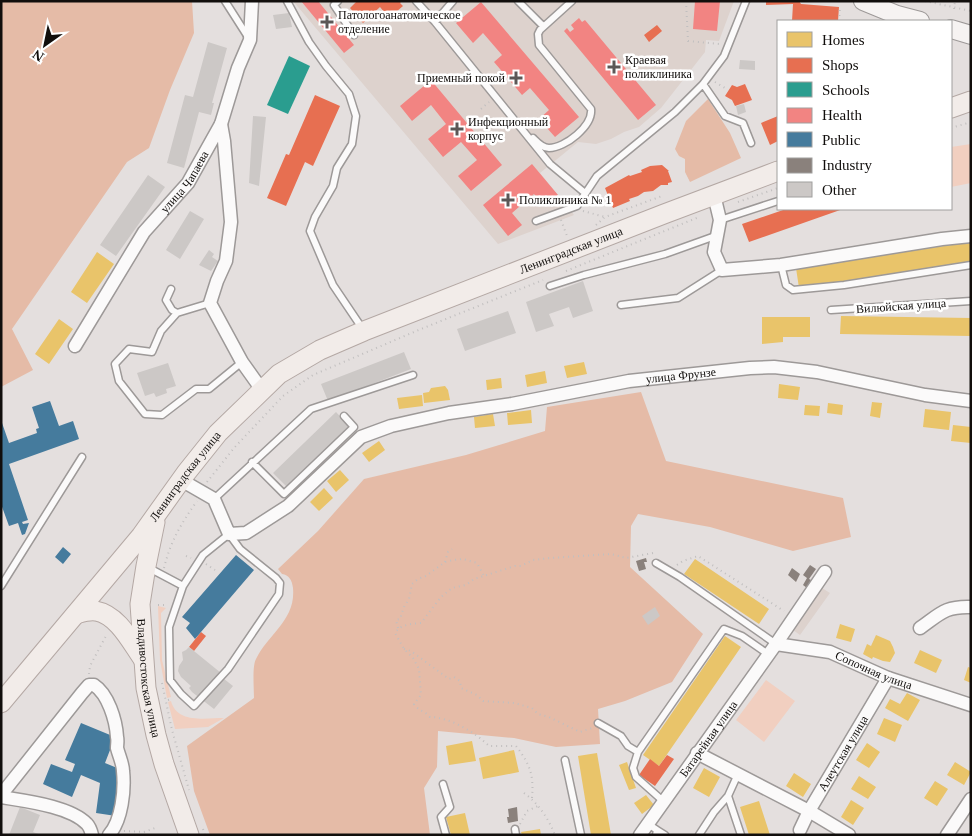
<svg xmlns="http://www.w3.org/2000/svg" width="972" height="836" font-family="Georgia,serif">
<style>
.built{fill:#ddd2cd}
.green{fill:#f1cfc0}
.forest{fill:#e5bba7}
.homes{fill:#e9c46a}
.shops{fill:#e76f51}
.schools{fill:#2a9d8f}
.health{fill:#f28482}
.public{fill:#457b9d}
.industry{fill:#8a817c}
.building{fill:#ccc8c6}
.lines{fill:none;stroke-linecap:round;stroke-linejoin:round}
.service-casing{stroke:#9d9998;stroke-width:9}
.minor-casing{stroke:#9d9998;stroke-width:15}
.secondary-casing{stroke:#9d9998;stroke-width:20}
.primary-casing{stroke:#b4a8a4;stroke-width:21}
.path{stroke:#c1bfbf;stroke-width:2;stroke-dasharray:1 4;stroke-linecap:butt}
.service{stroke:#fbfafa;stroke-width:6}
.minor{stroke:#fbfafa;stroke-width:12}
.secondary{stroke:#f6f3f2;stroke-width:18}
.primary{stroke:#f2ece9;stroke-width:19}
.poi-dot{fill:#5b5756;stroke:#fff;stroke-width:2}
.labels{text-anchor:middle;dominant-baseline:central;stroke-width:5;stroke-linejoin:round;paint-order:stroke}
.poi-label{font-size:12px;fill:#110e0c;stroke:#fff;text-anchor:start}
.street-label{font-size:12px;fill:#110e0c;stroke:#fff}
</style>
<rect width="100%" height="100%" fill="#e4dfde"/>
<path class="built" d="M293,1H734L719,41L706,40L705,52L661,108L639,127L624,132L611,139L596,144L578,142L540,173L574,215L498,244Z
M822,588L830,593L800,635L793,630Z"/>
<path class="green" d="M971,144V183L951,187V147Z
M158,606L166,608L161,613L162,660L171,697L167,698L160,660Z
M766,680L795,701L764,742L736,720Z
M171,701C177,724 206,718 224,718L208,727L175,729L168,702Z"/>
<path class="forest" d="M1,1H192L194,33L170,90L149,148L127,162L12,329L33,370L1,387Z
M708,99L730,133L741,158L690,182L685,172V159L679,156L675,149L686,121Z
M641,392L666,461L843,498L851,537L793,551L710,527L638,514L631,526L630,567L703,634L672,682L625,701L598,709L600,744L556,747L514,738L438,731L437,767L424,788L430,835H210L194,791L187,746L254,698C254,689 252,666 256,659C268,634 296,620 293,588C292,580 289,575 282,574L278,569L318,531L364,479L466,455L545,431L547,407Z"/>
<path class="homes" d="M971,242V262L799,288L796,268Z
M97,252L114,264L87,303L71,292Z
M841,316L971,318V336L840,334Z
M762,317H810V337H783V342L762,344Z
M59,319L73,329L49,364L35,354Z
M584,362L587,374L567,378L564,366Z
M545,371L547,383L527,387L525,375Z
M501,378L502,388L487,390L486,380Z
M779,384L800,387L798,400L778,398Z
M445,386L448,390L450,400L424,403L423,393L429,392L431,388Z
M422,395L423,406L399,409L397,398Z
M872,402L882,403L880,418L870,416Z
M828,403L843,405L842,415L827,413Z
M805,405L820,406L819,416L804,415Z
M925,409L951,412L949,430L923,427Z
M531,410L532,423L508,425L507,413Z
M493,414L495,426L475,428L474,417Z
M953,425L971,427V443L951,441Z
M379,441L385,450L369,462L362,453Z
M340,470L349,480L336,492L327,481Z
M324,488L333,498L319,511L310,502Z
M695,559L769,609L759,624L684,574Z
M840,624L855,629L851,642L836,638Z
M876,635L890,641L893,647L895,653L890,662L883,661L873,657L872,659L863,654L867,644L871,646Z
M725,636L741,647L659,766L643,755Z
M920,650L942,660L936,673L914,663Z
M968,667L971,668V683L964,680Z
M907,693L920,700L908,721L885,708L890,699L900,704Z
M884,718L902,725L895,742L877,734Z
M472,741L476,761L449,765L446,746Z
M867,743L880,752L869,768L856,760Z
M514,750L519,772L483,779L479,758Z
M597,753L611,835H591L578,756Z
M627,762L636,788L629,790L619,765Z
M955,762L971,772L964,785L947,775Z
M704,768L720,777L709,797L693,788Z
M794,773L811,784L803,797L786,786Z
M859,776L876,787L868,799L851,789Z
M935,781L948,789L937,806L924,798Z
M646,795L654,805L642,814L634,803Z
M851,800L864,808L853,825L841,817Z
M759,801L770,835H749L740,807Z
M465,813L470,835H451L446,817Z
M540,829L541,835H522L521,832Z"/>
<path class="shops" d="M357,1H402L400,3L403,6L389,18L380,7L363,23L350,8Z
M766,1H799L801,4L839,7L838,21H792L793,4L766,5Z
M657,25L662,31L649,42L644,35Z
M745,84L752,100L735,106L732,100L725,96L732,85L737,87Z
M315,95L340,106L313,166L305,162L286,206L267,198L286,154L289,155Z
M778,116V141L770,145L761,123Z
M662,165L669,171H668L672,182L668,183V185H661L653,191L644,192L638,196L629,199L630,201L613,208L605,188L629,175L630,176L642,172L641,170L650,166Z
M786,209H843L749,242L742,224Z
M201,632L206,636L194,651L189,647Z
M667,755L674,759L655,786L639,775L650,759L659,766Z"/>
<path class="schools" d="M289,56L310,66L288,114L267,105Z"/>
<path class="health" d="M301,1H318L354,45L344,53Z
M695,1H720L717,31L693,29Z
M481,2L579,117L555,137L539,119L549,110L530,88L522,95L494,62L502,55L483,33L473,43L456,23Z
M579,18L582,22L585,20L656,105L638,120L564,31L567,28L570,32L574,29L571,25Z
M431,80L502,165L471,191L458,176L477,160L461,142L443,157L428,139L446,124L431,105L412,121L400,106Z
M532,164L558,195L544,206L534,194L512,213L522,225L508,236L483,205Z"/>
<path class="public" d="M50,401L59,426L73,421L79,439L9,464L28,520L22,522L23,524L29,523L25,534L22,535L18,523L9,526L1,504V420L9,443L37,433L36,429L39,428L32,407Z
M63,547L71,554L63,564L55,557Z
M236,555L254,570L195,639L186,628L190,623L182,617Z
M81,723L115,737L105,763L122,770L116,816L96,813L100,783L81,775L72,797L43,784L51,764L72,772L75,764L65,760Z"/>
<path class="industry" d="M646,558L647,562H644L646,569L639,571L636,561Z
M810,565L816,569L809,579L811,580L807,588L803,585L807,578L803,575Z
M792,568L800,574L796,582L788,575Z
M517,807L518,821L508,823L507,817H509L508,809Z"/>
<path class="building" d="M289,13L292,27L276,29L273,15Z
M208,42L227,48L212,103H214L211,115L199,112L184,168L167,163L185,95L193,97Z
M740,60L755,61V70L739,69Z
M744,104L746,112L738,115L736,106Z
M253,116L266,117L259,186L249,183Z
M148,175L165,187L116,256L100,245Z
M190,211L204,219L180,259L166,250Z
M209,250L214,254L212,257L218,261L211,271L199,265Z
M583,281L593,311L573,318L569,307L549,314L554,326L536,332L526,302Z
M508,311L516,333L465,351L457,329Z
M404,352L411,369L328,401L321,384Z
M168,363L176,386L166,389L167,393L156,397L154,393L145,396L137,373Z
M336,412L350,427L287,487L273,473Z
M655,607L660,616L648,625L642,616Z
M189,647L221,673L219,675L233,686L214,709L192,692L189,688L191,686L181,677L178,671L179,666L183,660L182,652L186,650Z
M20,807L40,815L33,832L41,835H9Z"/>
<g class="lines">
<defs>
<path id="service" d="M225,1L248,37
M287,1L309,42L326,66L349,94L356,116L352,144L337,168L333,186L315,217L310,231L333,285L362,328
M338,1L334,5L354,35
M416,1L435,22L550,164L585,193
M518,1L543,26
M435,22L453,1
M703,84L725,116L743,123L751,143
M533,138C537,142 542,148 549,148C565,148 593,126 591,109L539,45L538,34L540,30L572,1
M720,220L778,201
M536,221L577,206L597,176L675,112L703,84L724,56L746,1
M781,265L786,285L793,290L844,285L971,265
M550,286L584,275L665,254L718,235
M171,289L166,300L172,310L177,313L210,303
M621,305L678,298L722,270
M831,310L971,301
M177,313L161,331L152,352L129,349L115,364L119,381L145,414L162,415L196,389H209L242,362
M252,462L284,494L354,427L344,416
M214,499L311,409L413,375
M229,534L240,549L276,578L280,583L279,594L228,669L194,706L181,694L170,680L169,627L183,586L203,555Z
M656,563L680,577L776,644
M149,568L183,586
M1,586L82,457
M598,723L621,736L628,746L638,752
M565,760L581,835
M443,784L450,807L441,817L446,835
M728,796L741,835
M663,801L636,777L633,768L638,752L724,629L742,636L768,654
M648,824L657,830L656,835
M515,829L516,835
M657,830L665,835
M699,835L714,812L728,796L738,774"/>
<g id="minor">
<path d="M221,124L224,141L231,222L226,261L217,281L210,303L242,362L262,390"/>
<path d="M714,195L720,220L714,252L722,270L781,265L942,239L971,236"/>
<path id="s1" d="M75,346L144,232L188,183L221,124L238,68L250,40L252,1"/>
<path id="s2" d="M181,480L214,499L229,534L246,533L288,506L361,437L391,426L449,413L512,404L629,381L750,368L774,367L817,372L925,395L971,401"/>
<path d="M920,628C940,614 945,606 971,607"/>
<path id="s3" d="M776,644L830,652L888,678L971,705"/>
<path d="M697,753L809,811L849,835"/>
<path d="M1,795L82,693L89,685H94C108,694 116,720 117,737C118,741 117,744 117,748C119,756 123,764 123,771C125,790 122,820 109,835"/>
<path d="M1,797C25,801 70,806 87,824C90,827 91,831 92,835"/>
<path id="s4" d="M800,830L809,811L888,678"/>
<path id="s5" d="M640,835L776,644L825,572"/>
<path d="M947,835L971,799"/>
</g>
<path id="secondary" d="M863,1L897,15L920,21
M951,29L971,35"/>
<g id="primary">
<path d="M951,108L971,101"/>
<path id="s6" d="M155,522L146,566L140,604L146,688L156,735L164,764L189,835"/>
<path d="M76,614C83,612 89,610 96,611C118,615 131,642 143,659"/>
<path id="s7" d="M1,703L141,536L186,473L218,433L279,374L320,350L364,331L664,214L778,171"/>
</g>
</defs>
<use href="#service" class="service-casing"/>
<use href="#minor" class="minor-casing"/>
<use href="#secondary" class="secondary-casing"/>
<use href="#primary" class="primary-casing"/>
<path class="path" d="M686,1L688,41L720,44
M925,1L971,11
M954,9L955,1
M839,21L840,7
M715,82L725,88
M481,109L489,102
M951,128L971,122
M738,202L778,188
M583,211L605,217
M561,220L567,236
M596,225L605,217L662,196
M566,271L699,217
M207,482L234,448L283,396L313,375L421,329L543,280
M186,556L191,558
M445,562L448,552L452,549
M206,564L215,570
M677,565L683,561L698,556L784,611
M164,568C171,540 181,524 197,501
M158,605H167
M398,628L396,620L400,619L404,607L409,599L412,584L418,579L426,576L445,562L453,560L463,559L477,563L484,576
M404,649L411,651L449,679L454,677L460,681L461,688L477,695L483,701L514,703L532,708L538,714L549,717L580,732L592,728
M89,674L90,666L107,634
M162,683L172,730L189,790
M168,700L172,699
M524,793C539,804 548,818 555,835
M532,798C534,775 530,764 516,746H489C475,732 449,717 430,717C425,711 418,711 414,704L421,695L419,669L413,658L404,649L395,633C401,624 411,624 421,623L441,597L452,588L466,585L474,579L515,566H521L533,560L550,558L611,554L626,558L653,553L654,555
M520,824L527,811L538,806
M203,829L205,835
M124,831L144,832L158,827"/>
<use href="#service" class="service"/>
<use href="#minor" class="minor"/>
<use href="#secondary" class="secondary"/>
<use href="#primary" class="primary"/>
</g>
<g class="poi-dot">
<path d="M324.5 14.5h5v5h5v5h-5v5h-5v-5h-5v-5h5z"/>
<path d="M611.5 59.5h5v5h5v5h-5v5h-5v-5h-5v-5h5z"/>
<path d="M513.5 70.5h5v5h5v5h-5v5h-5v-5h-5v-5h5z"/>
<path d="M454.5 121.5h5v5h5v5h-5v5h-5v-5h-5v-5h5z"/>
<path d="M505.5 192.5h5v5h5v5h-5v5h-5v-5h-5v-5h5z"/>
</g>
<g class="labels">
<g class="poi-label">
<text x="338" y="15">Патологоанатомическое<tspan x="338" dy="14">отделение</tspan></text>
<text x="625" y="60">Краевая<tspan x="625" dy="14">поликлиника</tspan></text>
<text x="505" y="78" text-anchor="end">Приемный покой</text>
<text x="468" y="122">Инфекционный<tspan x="468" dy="14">корпус</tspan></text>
<text x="519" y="200">Поликлиника № 1</text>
</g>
<g class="street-label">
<text stroke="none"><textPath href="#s1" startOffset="198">улица Чапаева</textPath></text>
<text stroke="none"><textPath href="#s7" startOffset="749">Ленинградская улица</textPath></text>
<text transform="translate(901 306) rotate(-4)">Вилюйская улица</text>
<text stroke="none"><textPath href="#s2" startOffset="570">улица Фрунзе</textPath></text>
<text stroke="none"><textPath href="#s7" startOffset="292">Ленинградская улица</textPath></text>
<text stroke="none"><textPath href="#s3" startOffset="102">Сопочная улица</textPath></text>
<text stroke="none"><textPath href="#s6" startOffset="158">Владивостокская улица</textPath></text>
<text stroke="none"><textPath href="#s5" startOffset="118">Батарейная улица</textPath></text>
<text stroke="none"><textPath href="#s4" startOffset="88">Алеутская улица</textPath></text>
</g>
</g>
<rect width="972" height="836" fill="none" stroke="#110e0c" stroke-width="5"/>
<rect x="777" y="20" width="175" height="190" fill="#ffffff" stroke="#a09f9e"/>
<rect x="787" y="32" width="25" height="15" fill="#e9c46a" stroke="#a09f9e"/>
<text x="822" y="45" font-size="15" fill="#110e0c">Homes</text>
<rect x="787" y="58" width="25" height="15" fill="#e76f51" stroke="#a09f9e"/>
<text x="822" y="70" font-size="15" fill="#110e0c">Shops</text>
<rect x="787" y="82" width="25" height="15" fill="#2a9d8f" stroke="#a09f9e"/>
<text x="822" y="95" font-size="15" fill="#110e0c">Schools</text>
<rect x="787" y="108" width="25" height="15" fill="#f28482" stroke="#a09f9e"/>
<text x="822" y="120" font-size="15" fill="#110e0c">Health</text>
<rect x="787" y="132" width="25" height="15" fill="#457b9d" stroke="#a09f9e"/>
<text x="822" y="145" font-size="15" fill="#110e0c">Public</text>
<rect x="787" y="158" width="25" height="15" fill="#8a817c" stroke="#a09f9e"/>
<text x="822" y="170" font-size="15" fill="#110e0c">Industry</text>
<rect x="787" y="182" width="25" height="15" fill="#ccc8c6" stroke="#a09f9e"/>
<text x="822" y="195" font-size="15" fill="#110e0c">Other</text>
<g transform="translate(45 45) rotate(213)" stroke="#ffffff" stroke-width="4" paint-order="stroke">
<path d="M0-4L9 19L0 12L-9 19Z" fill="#110e0c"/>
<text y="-8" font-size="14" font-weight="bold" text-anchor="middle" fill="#110e0c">N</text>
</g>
</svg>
